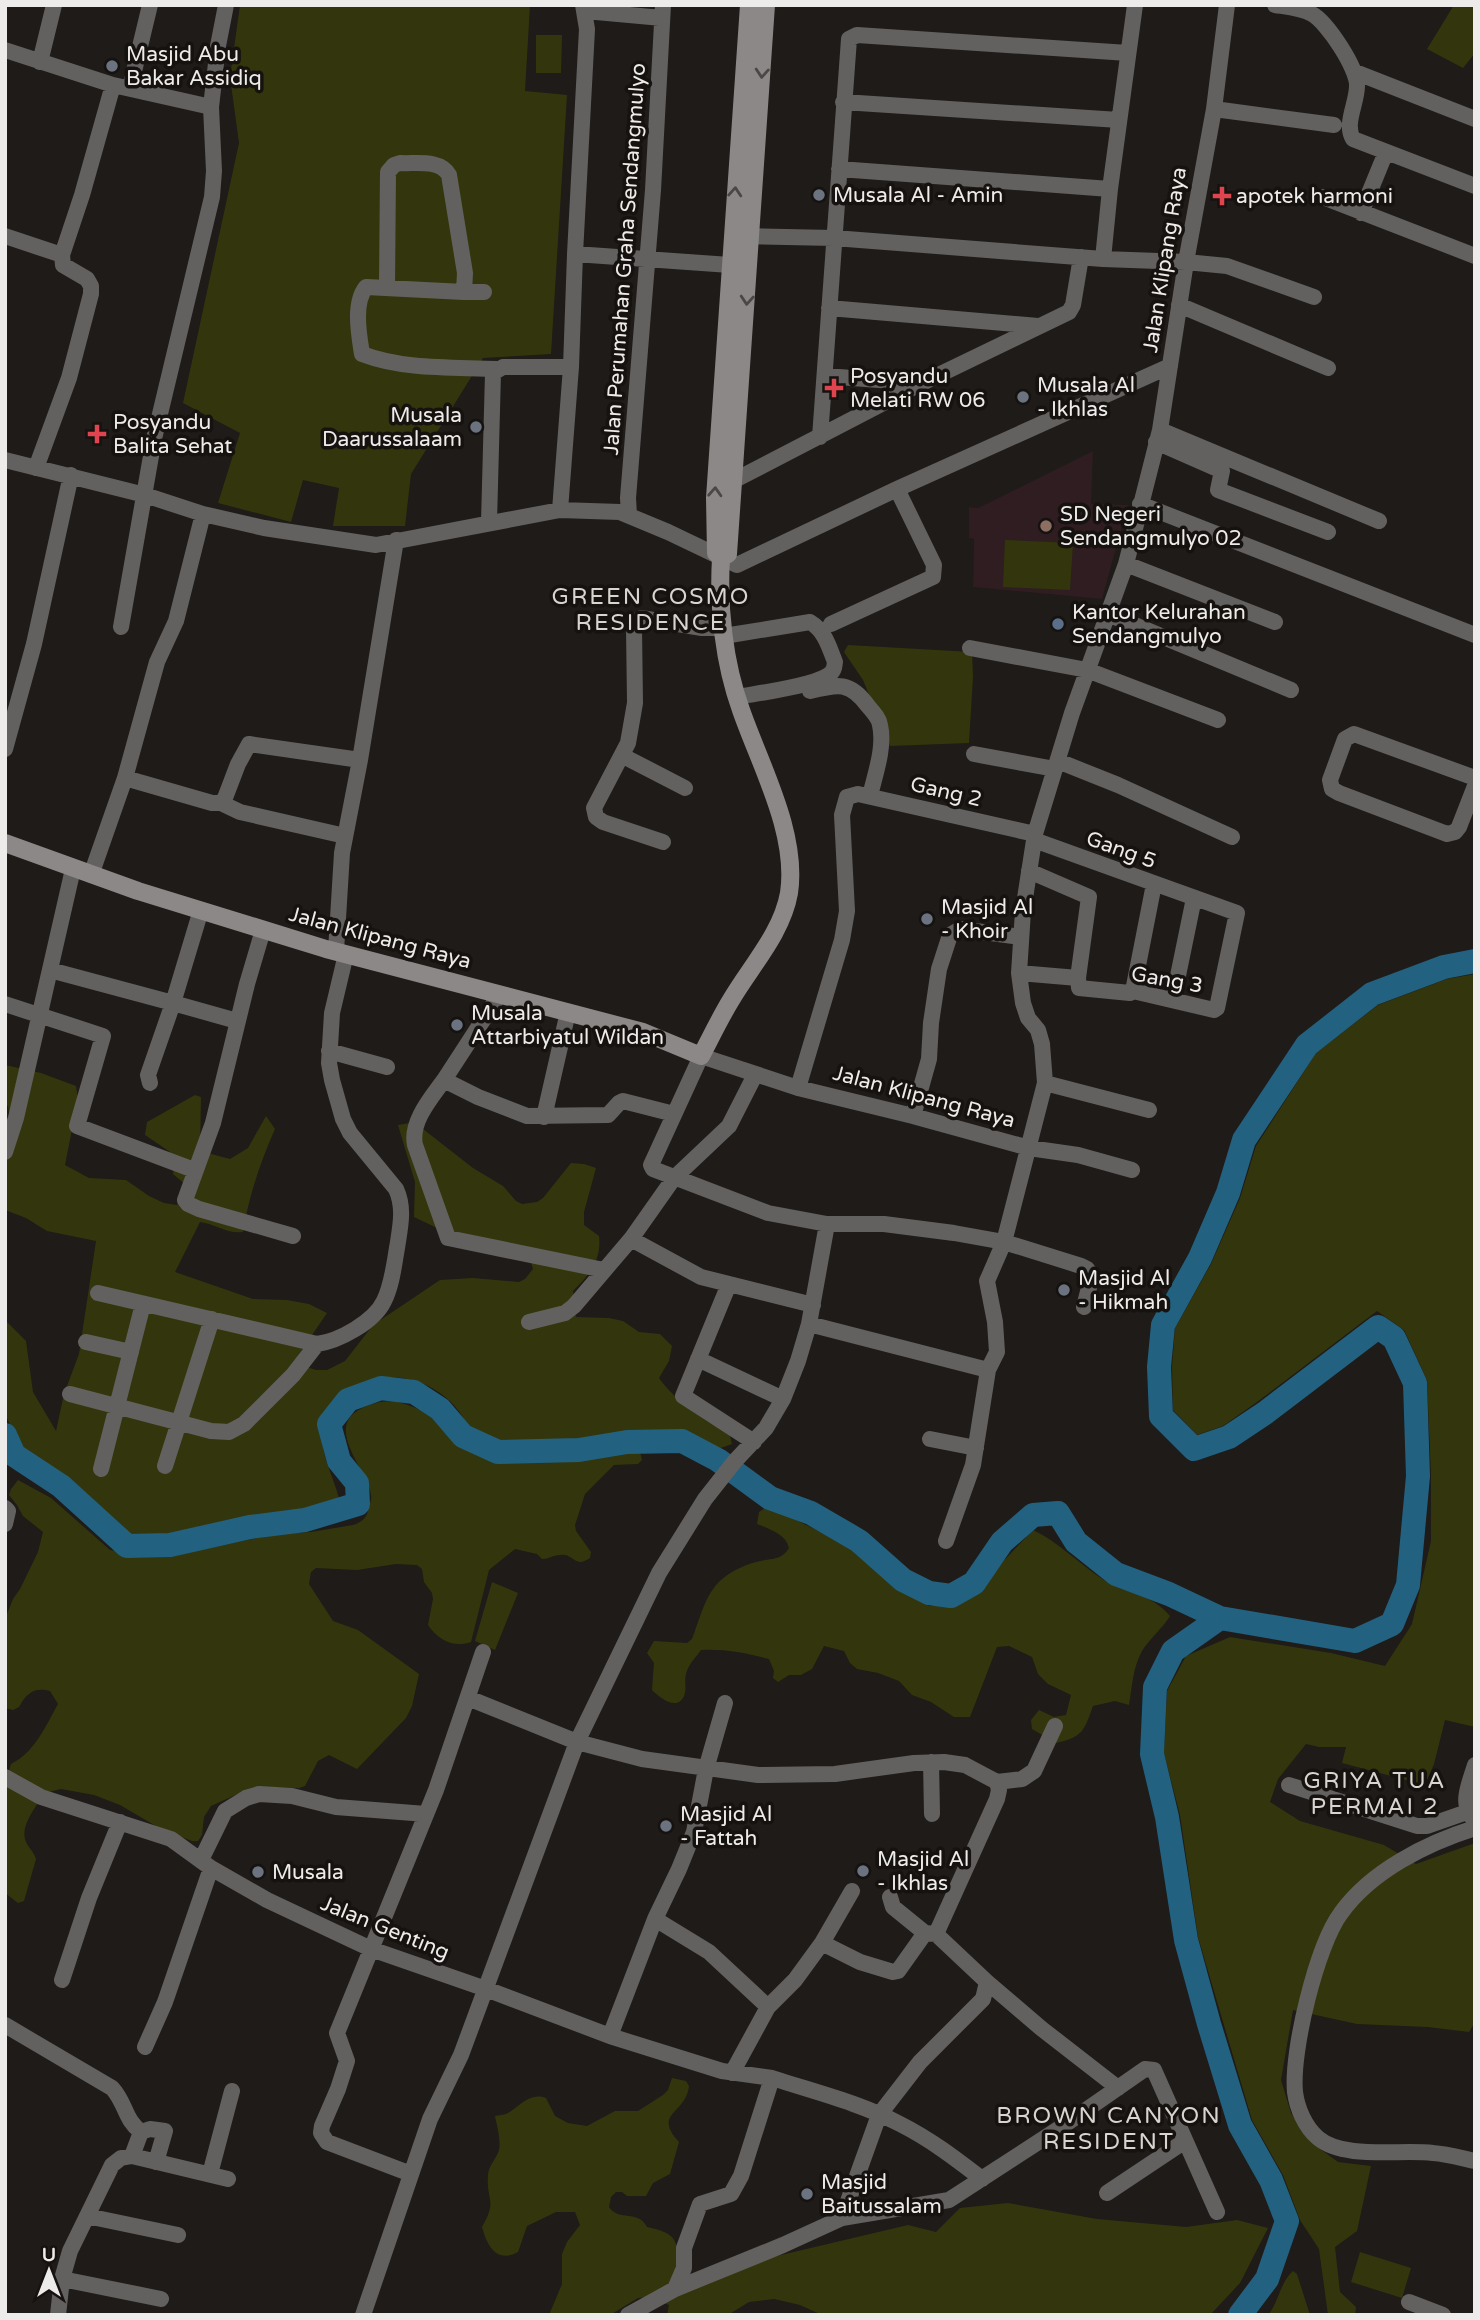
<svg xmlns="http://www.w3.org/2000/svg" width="1480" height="2320" font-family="'Varela Round',sans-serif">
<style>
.education{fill:#2f1d21}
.green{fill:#33360c}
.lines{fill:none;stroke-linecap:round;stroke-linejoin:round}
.river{stroke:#236181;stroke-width:24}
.minor{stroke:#636160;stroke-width:16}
.secondary{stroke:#8c8887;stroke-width:18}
.oneway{stroke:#4b4745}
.worship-dot{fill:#6b7280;stroke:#15120f;stroke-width:2.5}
.health-dot{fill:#e0444e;stroke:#15120f;stroke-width:2.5}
.education-dot{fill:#8d6e63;stroke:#15120f;stroke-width:2.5}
.service-dot{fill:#5c6f8a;stroke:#15120f;stroke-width:2.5}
.labels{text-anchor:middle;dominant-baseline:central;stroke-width:7;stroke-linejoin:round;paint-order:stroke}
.poi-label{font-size:21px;fill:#eeecea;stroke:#15120f;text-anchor:start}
.street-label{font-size:21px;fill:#eeecea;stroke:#15120f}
.neighbourhood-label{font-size:23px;letter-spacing:2px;fill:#d8d4d0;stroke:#15120f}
</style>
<rect width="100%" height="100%" fill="#1e1b18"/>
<path class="education" d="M1093,451L1091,504L1128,505L1102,599L973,587L974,539L969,538V507L978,508Z"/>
<path class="green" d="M240,5H530L525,91L567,95L551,354L483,358L411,474L405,526H333L339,488L303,480L291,522L218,503L240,433L183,403L239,143L230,77Z
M1454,5H1475V53L1463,68L1427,49Z
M536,35H562L561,73H536Z
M1005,540L1073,543L1070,590L1003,587Z
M848,645L972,652L973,677L969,743L890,746L863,680L844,652Z
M1475,974V1727L1445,1720L1434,1764L1425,1785L1342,1763L1346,1747H1319L1306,1744L1278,1779L1270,1802L1300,1821L1384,1845L1416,1864L1475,1843V2022L1469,2032L1428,2027L1357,2024L1293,2010L1281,2080L1291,2113L1312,2143L1338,2162L1371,2166L1357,2231L1335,2247L1340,2292L1356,2307L1355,2315H1328L1319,2249L1300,2220L1283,2175L1252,2120L1198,1937L1180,1815L1164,1753L1167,1691L1186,1656L1230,1637L1331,1653L1385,1666L1412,1624L1431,1541V1476L1427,1380L1404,1330L1377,1311L1257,1402L1223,1426L1197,1435L1173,1410L1172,1367L1175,1328L1211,1264L1240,1198L1256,1146L1316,1053L1378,1005L1447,979Z
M5,1065L41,1073L76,1086L78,1099L65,1165L89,1178L126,1180L149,1196L164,1203L177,1205L186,1185L173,1174L175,1161L170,1152L145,1135L147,1122L195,1095L201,1097L200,1151L230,1159L248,1148L266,1116L275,1129C260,1163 249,1196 243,1232C227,1234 215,1224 200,1222L175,1272L253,1299L287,1300L309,1304L327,1313L293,1363L316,1370H327L345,1361L373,1325L440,1280L473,1278L519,1282L525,1279L533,1269L527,1249L437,1228L414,1217L415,1182L398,1125L410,1123L423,1129L473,1168L503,1186L516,1201L522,1204L537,1202L543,1198L571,1163L584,1164L596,1168L584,1212V1225L599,1236C602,1260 589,1275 573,1291L576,1317L609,1318L623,1321L639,1332L660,1334L672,1346L669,1361L659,1378C671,1396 708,1426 729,1432L732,1444L721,1448L686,1437L662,1433L563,1442L497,1444L471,1435C455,1382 383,1357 341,1397C336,1402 333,1410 331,1416C328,1422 322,1429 322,1435C321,1456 336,1482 340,1503L335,1507L247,1521L234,1525L171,1536L130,1535L101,1515L87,1497L61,1474L25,1455L6,1416L5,1320L26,1341L33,1392L56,1431L64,1394L79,1354L96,1241L47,1231L26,1218L5,1210V1133L10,1120L8,1106L5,1105Z
M393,1401C431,1409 437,1423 465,1444C507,1475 587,1457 633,1447L639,1448L642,1460L638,1464L614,1465L585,1494L575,1525L576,1531L591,1552L590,1558C574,1569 574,1553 560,1555C553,1555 549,1559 542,1559L537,1554L515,1549L489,1570L471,1642C453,1648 438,1640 428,1625L433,1599L432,1593L424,1582L422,1569L417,1565L396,1564L357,1570L316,1568L311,1572L309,1584L333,1621L358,1630L419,1674L412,1706L406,1718L357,1769L329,1755L318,1761L305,1786L299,1788L253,1787L211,1806L204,1817L202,1835L198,1841H192L161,1829L120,1805L94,1795L61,1789L44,1793C37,1806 21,1824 25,1839C27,1847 34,1851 36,1859L24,1901L18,1903L5,1893V1784L11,1764C35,1752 45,1727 58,1704L50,1691C34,1687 27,1693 19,1707L13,1710L5,1708V1619L13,1599L20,1589L38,1552L43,1532L23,1516L17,1505L9,1495L11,1489L18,1480L51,1498L110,1550L138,1554L185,1553L276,1534L311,1532L353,1525C360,1523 366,1519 368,1511C369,1507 372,1499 371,1495C369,1472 326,1431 357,1411C368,1404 380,1401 393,1401Z
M770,1505L777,1506L798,1521L843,1543L886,1573L893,1584L929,1606L950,1605L974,1592L1033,1530C1059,1542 1080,1565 1104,1580C1129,1596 1150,1592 1170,1616C1162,1629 1150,1638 1142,1651C1133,1667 1132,1687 1129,1705L1115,1701L1093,1706C1084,1731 1083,1737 1056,1743L1032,1729L1031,1720L1039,1710L1054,1717L1066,1715L1071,1695L1048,1684L1038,1674L1032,1657L1009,1646L997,1647L970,1717H954L931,1702L912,1695L899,1681L878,1673L857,1669L850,1663L844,1651L824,1646L812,1669L801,1675H789L778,1682L773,1678L774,1671L769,1659C746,1653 726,1649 701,1650C696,1657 688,1665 686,1674C684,1681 687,1689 684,1696C677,1712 659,1697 652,1690L654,1663L647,1653L654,1641L687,1643L692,1639C700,1619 705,1594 721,1580C731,1571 748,1563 761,1561C773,1558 782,1560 789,1548C786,1534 770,1529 757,1524L759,1512Z
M492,1582L518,1593L495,1650L475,1641Z
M672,2078L686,2081L689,2086C686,2114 652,2113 679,2142L670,2174L653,2183L646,2196H627L622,2192H616L611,2197L609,2207C619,2222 638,2209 647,2227C677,2233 679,2241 677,2269L707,2283L747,2263L908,2225L936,2232L960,2208L1008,2203L1097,2219L1186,2227L1237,2220L1268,2228L1240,2283L1210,2315H822L800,2305L774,2299L749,2302L728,2315H667L669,2305L650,2297L638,2298L610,2315H549L562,2284V2254L567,2242L580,2225L575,2212H556L527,2226L518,2252C496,2264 487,2245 482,2227C498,2199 486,2202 488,2175C488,2166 497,2158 499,2150C501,2140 497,2126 495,2116C499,2115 504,2115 508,2113C521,2105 530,2092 546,2098L555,2116L568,2123L587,2126L615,2111H638L663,2095L668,2090Z
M1360,2252L1411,2268L1402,2298L1351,2282Z
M1293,2271L1297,2274L1310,2315H1268C1279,2302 1280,2282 1293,2271Z"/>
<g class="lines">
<path class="river" d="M5,1435L14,1455L61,1486L127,1546L170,1545L250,1527L305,1520L358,1504L357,1483L339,1461L329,1424L348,1400L381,1388L414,1392L440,1409L463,1436L498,1452L579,1450L627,1442L682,1441L718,1460L770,1498L811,1513L859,1541L903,1580L929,1593L951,1596L974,1583L1002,1542L1033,1515L1058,1513L1076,1542L1116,1574L1169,1594L1220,1618
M1240,2315L1267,2279L1287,2221L1271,2180L1240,2125L1209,2024L1186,1940L1167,1817L1152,1754L1155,1687L1173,1651L1220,1618L1355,1641L1392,1624L1408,1585L1418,1476L1415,1383L1394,1338L1378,1327L1265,1413L1229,1437L1194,1449L1161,1416L1159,1367L1163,1325L1200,1258L1228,1193L1244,1140L1307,1045L1372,994L1444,967L1475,961"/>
<path class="minor" d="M1275,5C1288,7 1301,8 1312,14C1327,22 1358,69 1357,86C1357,103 1344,124 1353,139L1475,186
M585,11L662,18
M5,50L113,85L82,195L62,255
M40,62L54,5
M1355,72L1475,119
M113,85L211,107L214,171L212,197L154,439L121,627
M130,88L150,5
M843,102L1119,120
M211,107L218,46L226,5
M1214,109L1334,125
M839,169L1110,189
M1323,197L1475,256
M1361,213L1386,152
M5,236L62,255L63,265L87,279L91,286V294L69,378L36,468
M738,236L834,238L1103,259L1186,262L1227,266L1314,297
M575,254L730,265
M1103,259L1110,189L1135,5
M387,288L388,172L394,165L400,163C416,164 440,159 449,175L465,273L464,292L366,287C353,303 359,335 362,354C404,370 453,367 497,369
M464,292H484
M1179,305L1328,368
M829,308L1038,326
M825,376L920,383
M1160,430L1379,521
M820,437L849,39L857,35L1128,53
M1156,442L1222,471L1218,490L1328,532
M5,460L145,495L203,514L264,528L376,545L560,510L620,512L668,532L737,565L897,489L1170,366
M733,481L922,383L1069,312L1073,305L1081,257
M1140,504L1475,635
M560,510L571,367L575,254L587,29L583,5
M629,515L628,498L653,190L663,5
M489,522L493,373L503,367H571
M1126,564L1275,622
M1108,614L1291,690
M831,624L933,577L934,565L897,489
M724,636L810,622C825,631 829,647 835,662C834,667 835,669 831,673C817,686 758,693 737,697
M970,648L1087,670L1218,720
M810,691C838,684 850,681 868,706C873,712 879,718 880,725C885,748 875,774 870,796
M5,749L34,644L71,475
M974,754L1055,769
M623,756L685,788
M1058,761L1118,785L1232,837
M125,778L212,803H221L225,798L238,764L249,744L360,760
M1475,778L1354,734L1345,739L1330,780L1332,789L1339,793L1447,834L1455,832L1459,827L1475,786
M221,803L240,812L345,836
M663,842L603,822L596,817L594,808L628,743L635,703L634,628L636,621L641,618L702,628H722
M1029,871L1089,897L1078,978
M91,875L125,778L157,662L176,621L203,514
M201,910L173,1003L237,1021
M263,930L247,984L213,1123L185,1200L188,1204L199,1209L293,1236
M336,951L342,853L360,760L396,540
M50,970L173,1003L148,1075L150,1083
M1019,973L1078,978L1079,988L1130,993L1133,991L1214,1010L1217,1008L1237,913L1034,840
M1133,991L1154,884
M500,994L444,1080L478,1097L527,1116L608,1115L619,1103L623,1101L674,1114
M1173,1000L1194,898
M5,1004L103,1036L77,1126L194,1170
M329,1051L387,1067
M444,1080C431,1098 410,1122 415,1145L448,1238L604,1270
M1045,1083L1149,1110
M798,1088L842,940L847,911L842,815L847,797L858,794L1035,834
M913,1116L929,1059L931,1023L939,969L950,935L960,929L1021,937
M544,1117L568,1012
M5,1152L16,1118L73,869
M631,1239L701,1277L813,1305
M729,1284L683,1396L754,1442
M98,1293L317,1344C339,1341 374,1322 384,1301C392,1285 394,1265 397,1248C400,1228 405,1208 396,1189L350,1133L343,1119L332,1080L329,1063L332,1013L346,954
M1084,1307L1092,1276L1087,1269L1081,1266L1004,1242L954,1233L884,1224H827L768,1213L653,1169L651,1165L701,1056L798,1088L913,1116L1029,1148L1078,1155L1132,1170
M529,1322L565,1313L574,1306L631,1239L674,1178L729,1126L755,1075
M809,1324L988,1370
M86,1342L131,1352
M698,1359L783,1399
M70,1394L211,1431L229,1432L244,1424L293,1375L317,1344
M930,1439L976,1448
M165,1466L212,1319
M101,1469L143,1304
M5,1508L8,1511L5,1524
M946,1541L973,1465L988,1370L997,1352L995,1322L987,1281L1004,1242L1045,1083L1042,1044L1038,1030L1028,1018L1023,1003L1019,973L1023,911L1035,834L1072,713L1126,564L1160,430L1186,262L1214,109L1227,5
M468,1698L577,1742L642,1759L758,1775L835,1774L914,1763L944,1762L965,1765L997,1782L1022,1779L1034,1771L1055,1726
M725,1703L706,1769L694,1832L679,1869L655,1919L709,1952L768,2007
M931,1762L932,1814
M5,1777L41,1797L171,1839L211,1868L267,1900L371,1949L486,1989L610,2036L655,1919
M1289,1785L1417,1826H1427L1467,1812
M1473,1819C1459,1804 1470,1782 1475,1765
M1475,1828C1427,1843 1371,1871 1341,1913C1317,1945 1291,2051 1295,2092C1297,2108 1305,2127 1318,2138C1344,2160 1401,2149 1433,2153C1447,2154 1461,2158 1475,2161
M201,1860L225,1811L246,1798L259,1794L292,1796L336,1807L426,1814
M890,1897L893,1907L925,1933
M822,1943L860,1962L893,1972L898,1971L925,1933L936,1934
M62,1980L89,1898L120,1822
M987,1982L1042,2029L1118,2088
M5,2025L112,2088C126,2103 124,2119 141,2132L132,2156
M610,2036L722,2071L772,2078
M145,2047L165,2002L211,1868
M732,2073L768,2007L795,1980L822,1943L852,1891
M141,2132L150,2129L165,2131L156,2162
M210,2174L232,2091
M411,2174L327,2142L321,2133L322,2126L338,2089L347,2061L337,2033L436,1790L483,1652
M1107,2193L1185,2141
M87,2216L178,2235
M842,2218L879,2115L920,2062L983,1999L987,1982L936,1934L997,1799L999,1790L997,1782
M62,2279L161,2299
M675,2289L684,2268V2248L700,2204L731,2194L741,2176L772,2078C815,2092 860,2103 900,2124C930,2139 956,2159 982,2179
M1409,2302L1443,2315
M58,2315L62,2279L70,2251L112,2165L121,2158L132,2156L228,2179
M363,2315L430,2119L461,2055L577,1742L659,1573L705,1499L735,1461L766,1428L783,1399L798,1361L809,1324L827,1224
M628,2315L675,2289L783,2245L842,2218L949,2200L1063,2126L1145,2069L1154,2070L1217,2212"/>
<path class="secondary" d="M721,558L728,554L766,5
M5,843L138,891L326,949L643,1032L701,1056C711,1037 720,1018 731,1000C751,966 782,933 789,893C798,833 760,765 741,710C724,663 718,608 721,558L716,553L715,498L749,5"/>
</g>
<defs><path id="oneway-chevron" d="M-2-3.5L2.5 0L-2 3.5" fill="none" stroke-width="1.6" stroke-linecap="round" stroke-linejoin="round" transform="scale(1.75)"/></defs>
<g class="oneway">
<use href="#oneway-chevron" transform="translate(762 73) rotate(94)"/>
<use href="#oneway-chevron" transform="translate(735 192) rotate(-86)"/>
<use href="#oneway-chevron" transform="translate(747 300) rotate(94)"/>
<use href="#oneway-chevron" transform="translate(715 492) rotate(-87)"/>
</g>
<g class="worship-dot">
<circle cx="112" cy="66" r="7"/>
<circle cx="819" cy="195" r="7"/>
<circle cx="1023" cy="397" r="7"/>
<circle cx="476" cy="427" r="7"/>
<circle cx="927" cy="919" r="7"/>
<circle cx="457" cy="1025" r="7"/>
<circle cx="1064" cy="1290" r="7"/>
<circle cx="666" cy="1826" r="7"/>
<circle cx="863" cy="1871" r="7"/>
<circle cx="258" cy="1872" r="7"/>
<circle cx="807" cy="2194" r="7"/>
</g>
<g class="health-dot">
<path d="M1218.5 185.5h7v7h7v7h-7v7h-7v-7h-7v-7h7z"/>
<path d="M830.5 377.5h7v7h7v7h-7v7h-7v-7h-7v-7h7z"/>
<path d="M93.5 423.5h7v7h7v7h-7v7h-7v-7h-7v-7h7z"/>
</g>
<circle class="education-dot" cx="1046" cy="526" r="7"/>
<circle class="service-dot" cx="1058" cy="624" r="7"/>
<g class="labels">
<g class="poi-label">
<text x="126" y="54">Masjid Abu<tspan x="126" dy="24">Bakar Assidiq</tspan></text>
<text x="833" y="195">Musala Al - Amin</text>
<text x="1236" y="196">apotek harmoni</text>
<text x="850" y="376">Posyandu<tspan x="850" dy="24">Melati RW 06</tspan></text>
<text x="1037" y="385">Musala Al<tspan x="1037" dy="24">- Ikhlas</tspan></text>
<text x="462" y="415" text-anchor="end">Musala<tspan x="462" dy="24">Daarussalaam</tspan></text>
<text x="113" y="422">Posyandu<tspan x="113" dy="24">Balita Sehat</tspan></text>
<text x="1060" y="514">SD Negeri<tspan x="1060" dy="24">Sendangmulyo 02</tspan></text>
<text x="1072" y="612">Kantor Kelurahan<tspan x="1072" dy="24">Sendangmulyo</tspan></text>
<text x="941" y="907">Masjid Al<tspan x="941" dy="24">- Khoir</tspan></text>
<text x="471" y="1013">Musala<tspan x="471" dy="24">Attarbiyatul Wildan</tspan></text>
<text x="1078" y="1278">Masjid Al<tspan x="1078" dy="24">- Hikmah</tspan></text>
<text x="680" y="1814">Masjid Al<tspan x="680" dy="24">- Fattah</tspan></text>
<text x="877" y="1859">Masjid Al<tspan x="877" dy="24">- Ikhlas</tspan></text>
<text x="272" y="1872">Musala</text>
<text x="821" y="2182">Masjid<tspan x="821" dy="24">Baitussalam</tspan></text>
</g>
<g class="street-label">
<text transform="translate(625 259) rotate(-86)">Jalan Perumahan Graha Sendangmulyo</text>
<text transform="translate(1165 260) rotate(-81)">Jalan Klipang Raya</text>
<text transform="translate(946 792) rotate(13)">Gang 2</text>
<text transform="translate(1121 850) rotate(20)">Gang 5</text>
<text transform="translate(380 938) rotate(15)">Jalan Klipang Raya</text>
<text transform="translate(1167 980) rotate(10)">Gang 3</text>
<text transform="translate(924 1097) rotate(15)">Jalan Klipang Raya</text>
<text transform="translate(385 1928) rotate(22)">Jalan Genting</text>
</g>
<g class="neighbourhood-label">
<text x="651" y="597">GREEN COSMO<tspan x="651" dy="26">RESIDENCE</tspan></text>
<text x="1375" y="1781">GRIYA TUA<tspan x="1375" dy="26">PERMAI 2</tspan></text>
<text x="1109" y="2116">BROWN CANYON<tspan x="1109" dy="26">RESIDENT</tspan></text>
</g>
</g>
<rect width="1480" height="2320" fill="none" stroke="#eeecea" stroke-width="14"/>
<g transform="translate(49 2271)" stroke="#15120f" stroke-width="5" paint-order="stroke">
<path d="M0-5L12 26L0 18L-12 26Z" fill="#eeecea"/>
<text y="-10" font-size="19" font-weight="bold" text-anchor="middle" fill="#eeecea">U</text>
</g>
</svg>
